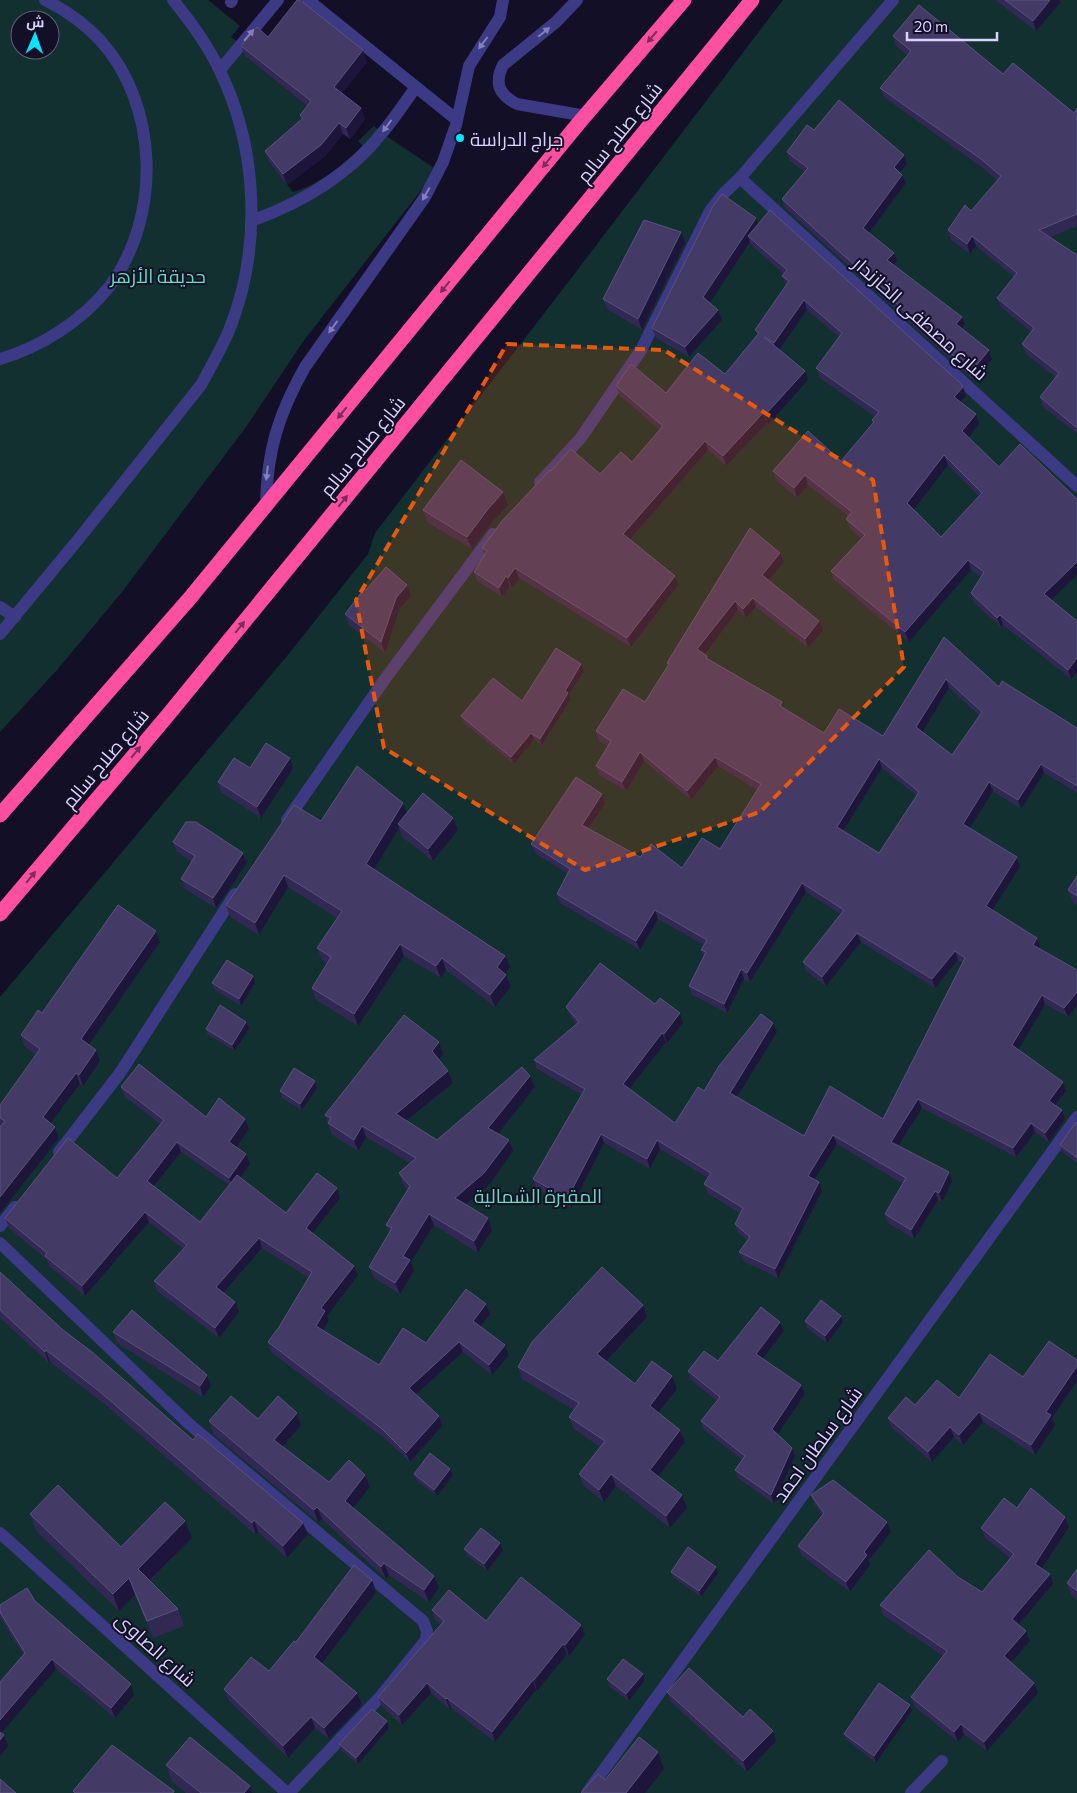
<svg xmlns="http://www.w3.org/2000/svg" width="1077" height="1793" font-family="Commissioner,Cairo,sans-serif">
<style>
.green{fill:#12302f;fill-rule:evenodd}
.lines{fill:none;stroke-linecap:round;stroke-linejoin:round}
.lane{stroke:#3d3a85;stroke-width:12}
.street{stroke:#3d3a85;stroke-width:12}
.highway{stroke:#ff4fa3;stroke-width:15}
.wall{fill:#312854;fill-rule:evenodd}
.shaded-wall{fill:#1d163a}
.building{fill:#433a66;stroke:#5a527e;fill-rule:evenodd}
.oneway{fill:#837fbc}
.oneway2{fill:#7d2c5e}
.marked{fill:#e8590c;fill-opacity:0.2;stroke:#e8590c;stroke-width:4;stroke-dasharray:10 6;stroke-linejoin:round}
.poi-dot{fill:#00e5ff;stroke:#130f26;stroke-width:2}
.labels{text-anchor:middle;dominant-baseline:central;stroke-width:4;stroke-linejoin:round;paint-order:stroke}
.street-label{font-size:19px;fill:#d9d4ff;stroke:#130f26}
.poi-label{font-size:19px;fill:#d9d4ff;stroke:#130f26;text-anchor:start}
.park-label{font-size:19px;fill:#5fe0c0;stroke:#130f26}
</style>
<rect width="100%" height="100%" fill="#130f26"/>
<path class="green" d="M0,0H208L240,26L231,37L241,45L251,50L246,57L315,112L304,126H292L299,135L269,162L293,192C322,183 341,166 363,146L358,141L374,126L382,133L437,170L305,339L246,427L122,592L57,670L0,732ZM20,20H50V50H20Z
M783,0H1077V1793H0V997L287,656L368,554L375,533L572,277Z"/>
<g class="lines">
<path class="lane" d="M308,0L457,120
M577,0L556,22L503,65C494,83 499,95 517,104L586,116
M231,2L232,0
M220,70L278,0
M251,221C301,203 348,176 382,133C394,119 405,102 416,87
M0,359C41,347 82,321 109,287C162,217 159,105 100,40C84,23 65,10 45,0
M540,482L580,439L641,350L710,211L724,193L740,178
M266,505C267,451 278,415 305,367L425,197L443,162L456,125L469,66L500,17L503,0
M0,607L15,617
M0,634L77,541L201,385C211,366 222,348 230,328C262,246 258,148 219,69C207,44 191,22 173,0
M287,820L385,679L493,534
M59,1152L120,1073L235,894
M0,1226L15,1207
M0,1243L188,1423L423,1621L427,1631L426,1640L380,1697L289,1793
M0,1533L287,1793"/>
<path class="street" d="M893,0L740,178L1077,486
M587,1793L1077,1117
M911,1793L942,1761"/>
<path class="highway" d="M0,815L190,598L578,124L684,0
M0,914L168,715L752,0"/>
</g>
<path class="wall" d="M995,0H1060L1061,2L1036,31Z
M893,36L1003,74L1074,113L1077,108V226L1050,237L1077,255V434L1043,407L1040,397L1056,378L1026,354L1022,344L1031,332L1001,307L997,298L1014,277L976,246L970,254L951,240L948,230L971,211L997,180L984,169L884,97L880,88L907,55L896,46Z
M268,37L367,62L342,93L365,119L350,139L343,134L325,156L287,185L269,162L265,151L301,120L300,115L307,106L246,57L241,46Z
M814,130L907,164L900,172L902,175L906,183L869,233L894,253L897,261L894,265L965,325L962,329L989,350L992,359L974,381L785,208L782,199L805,172L790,161L787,152Z
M758,225L963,387L966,396L961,403L979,424L968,437L1051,600L1071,679L1003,625L1001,627L974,603L971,593L981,577L971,570L909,642L834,580L831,571L861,539L850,528L846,519L848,516L808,485L797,498L777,481L773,471L841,461L873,423L872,420L875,417L820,378L816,368L839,337L807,310L780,349L808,380L768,425L767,423L726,466L708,450L630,540L678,585L631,647L519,578L512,588L510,586L502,597L477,581L474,572L485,554L482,548L551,471L600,474L632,462L660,430L620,396L616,386L666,393L725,374L757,335L755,330L786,285L782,276L784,274L752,246L750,242L710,302L722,320L689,357L656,338L652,328ZM948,465L979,496L941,537L913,509Z
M685,243L642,330L607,309L603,299Z
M508,505L493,521L472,549L428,523L423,510Z
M750,528L784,562L768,581L819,621L823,630L808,648L756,607L746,618L738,610L704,654L707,656L709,660L784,708L824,733L883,736L944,637L999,687L1077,728V793L1044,773L1021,809L993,791L970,828L1017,857L1020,867L992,910L1040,947V949L1077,970V1005L1068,1017L1045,1004L1018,1049L1066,1091L1056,1106L1065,1119L1049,1142L1035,1132L1016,1157L922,1108L898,1146L952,1181L942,1202L938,1200L914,1239L888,1223L885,1214L903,1184L837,1144L814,1180L819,1182L822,1191L778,1278L743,1261L739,1252L748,1241L738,1233L735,1224L740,1213L708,1194L704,1184L708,1178L660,1149L650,1169L604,1143L571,1208L536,1188L533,1179L582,1095L537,1069L534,1060L576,1024L570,1016L566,1007L655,1004L683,1023L667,1043L666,1042L629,1089L675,1123L704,1091L777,1032L737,1097L804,1136L883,1119L963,963L958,960L935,988L861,942L826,986L806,971L803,962L841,914L806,892L750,982L744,979L727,1013L692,995L689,986L704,957L701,950L704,945L658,919L640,950L560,903L557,894L568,874L535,853L531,844L605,803L589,829L640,857L682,868L720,849L757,790L718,766L691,800L644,761L626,791L599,775L596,766L608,746L599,741L596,731L645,702L668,666L667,663ZM949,688L980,716L952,755L922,732ZM882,768L917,796L879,853L843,831Z
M366,590L411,596L400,608L385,653L349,625L345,614Z
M581,664L584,671L569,694L571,699L542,745L534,739L514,764L464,723L461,716L522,701Z
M250,768L293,769L261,818L222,793L218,782Z
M407,813L453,818L458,830L433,861L402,837L399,828L374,869L510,967L505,974L506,975L511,986L495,1007L446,970L441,978L404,956L358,1026L316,1000L312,988L327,964L322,960L317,948L337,918L288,887L259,935L230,917L226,905L321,821Z
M173,842L243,853L247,863L216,908L185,889L181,879L192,862L177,852Z
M1077,876V905L1073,903L1068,890Z
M156,931L160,942L89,1044L100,1061L83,1086L80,1084L50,1123L55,1127L59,1138L0,1126V1105L36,1055L25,1047L21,1035L42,1013Z
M253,976L255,983L241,1006L215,990L212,983Z
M249,1028L235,1051L208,1035L206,1029Z
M439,1042L443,1054L439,1059L448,1071L453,1083L407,1121L437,1140L530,1076L535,1087L498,1133L513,1151L489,1185L466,1204L488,1218L492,1230L478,1253L434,1225L411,1262L414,1271L400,1294L374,1278L369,1267L390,1233L386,1225L408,1190L403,1184L399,1173L410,1163L366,1137L358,1151L332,1135L325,1115Z
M315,1081L317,1088L302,1110L282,1098L280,1091Z
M121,1087L206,1117L249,1129L236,1147L246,1154L250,1164L240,1178L286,1213L337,1188L340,1198L313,1233L358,1275L327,1316L329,1320L323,1330L379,1365L426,1343L486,1304L490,1314L480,1326L509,1355L492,1375L463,1352L416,1395L439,1416L442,1426L410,1462L384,1438L271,1352L268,1342L279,1327L309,1278L262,1248L224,1293L239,1312L219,1338L157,1291L154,1281L183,1249L149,1222L85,1296L49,1266L47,1260L9,1228L5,1218L117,1178L160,1124L125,1097ZM181,1152L229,1185L200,1222L154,1187Z
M1077,1123V1163L1062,1152L1060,1145Z
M0,1272L63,1330L193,1440L308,1534L287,1558L258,1532L256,1535L103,1403L50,1362L49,1363L0,1318Z
M643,1305L647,1317L606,1362L635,1384L677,1389L658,1413L685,1442L658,1477L682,1495L687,1508L670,1528L616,1486L604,1502L584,1486L579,1474L600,1447L574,1429L569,1417L574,1410L522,1379L518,1367Z
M841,1316L843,1322L827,1343L807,1328L805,1321Z
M784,1331L762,1358L805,1394L777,1434L795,1456L774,1504L738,1478L735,1470L742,1460L704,1430L701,1421L717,1401L691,1380L688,1371L718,1361Z
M113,1332L211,1386L203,1397L117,1343Z
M1077,1360V1381L1052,1418L1055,1425L1035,1455L983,1422L963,1445L954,1437L932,1462L892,1428L888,1418L915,1405L959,1398Z
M258,1419L301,1425L283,1447L329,1482L365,1475L370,1487L353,1508L434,1576L439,1588L429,1602L389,1575L386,1579L322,1519L318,1522L213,1434L209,1421Z
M414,1474L453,1475L437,1496L417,1481Z
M811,1495L887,1522L891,1532L869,1560L870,1565L850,1592L802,1556L798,1546L822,1516L815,1505Z
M1017,1508L1065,1517L1069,1527L1042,1568L1053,1584L1019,1625L1026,1631L1030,1641L1011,1663L1034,1683L1038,1693L987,1751L964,1734L958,1742L915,1707L911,1697L943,1656L883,1615L880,1605L958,1577L982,1592L1010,1558L985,1538L981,1528Z
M30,1514L121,1547L192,1538L150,1581L178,1609L184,1626L153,1638L135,1595L119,1611L36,1531Z
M464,1549L503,1550L487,1571L467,1555Z
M1077,1569V1600L1072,1596L1067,1583Z
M671,1572L718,1573L701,1597L674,1578Z
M372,1580L376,1592L322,1664L357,1693L362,1705L329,1739L315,1728L288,1758L229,1701L224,1689L269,1671L296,1642Z
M35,1601L134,1695L115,1718L56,1669L1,1733L8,1746L0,1756V1682L23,1654L0,1617V1605Z
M432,1610L486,1621L585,1635L569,1656L567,1654L537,1691L536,1690L495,1742L451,1708L450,1710L431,1693L402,1725L382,1707L378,1697L441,1625L435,1620Z
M607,1679L645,1680L629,1701L609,1686Z
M667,1692L743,1717L773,1731L776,1741L747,1772L671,1702Z
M912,1711L876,1763L847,1740L844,1734Z
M387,1721L389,1728L358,1764L341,1750L339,1744Z
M166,1765L252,1793H186L172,1782Z"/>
<path class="shaded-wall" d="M1050,0H1060L1061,2L1036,31L1033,21Z
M363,50L367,62L338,98L334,87Z
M361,108L365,119L350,139L346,128Z
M339,123L343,134L325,156L287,185L283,174Z
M904,155L907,164L897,176L894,167Z
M902,175L906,183L866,237L863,228Z
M756,218L759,228L748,236L750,242L707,307L703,297Z
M681,232L685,243L642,330L638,319Z
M972,236L976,246L970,254L967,244Z
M894,253L897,261L891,269L887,260Z
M804,300L807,310L777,353L774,343Z
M718,310L722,320L689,357L685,347Z
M962,317L965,325L959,332L956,324Z
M989,350L992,359L974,381L971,372Z
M805,371L808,380L768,425L765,415Z
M963,387L966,396L957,407L954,397Z
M763,413L767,423L726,466L723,456Z
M976,414L979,424L966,441L962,431Z
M705,441L708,450L626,544L623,534Z
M944,455L948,465L911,513L907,503Z
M805,475L808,485L797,498L794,488Z
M503,492L508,505L493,521L472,549L467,537L488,509Z
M780,553L784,562L765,584L762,575Z
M968,560L971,570L909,642L905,632Z
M1077,562V575L1047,604L1044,594Z
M515,568L519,578L512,588L508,578Z
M506,576L510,586L502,597L499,588Z
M675,576L678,585L631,647L627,638Z
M407,585L411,596L400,608L385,653L381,642L396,598Z
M753,598L756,607L746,618L743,609Z
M735,601L738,610L701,659L697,649Z
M1000,615L1003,625L1001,627L997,618Z
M819,621L823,630L808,648L805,639Z
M1077,658V672L1071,679L1068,670Z
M581,664L584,671L569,694L571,699L542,745L540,739L565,691Z
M946,679L949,688L920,736L916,727Z
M531,733L534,739L514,764L511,757Z
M640,752L644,761L626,791L622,782Z
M715,757L718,766L691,800L687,791Z
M290,758L293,769L261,818L257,807Z
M879,759L882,768L840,836L837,827Z
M1041,764L1044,773L1021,809L1018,800Z
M989,782L993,791L967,833L963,824Z
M602,794L605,803L585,834L582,825Z
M403,803L407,814L398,824L399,828L370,876L366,864Z
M453,818L458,830L433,861L428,849Z
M243,853L247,863L216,908L213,898Z
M1017,857L1020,867L989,915L986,906Z
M284,875L288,887L259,935L255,923Z
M802,883L806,892L750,982L747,973Z
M655,910L658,919L640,950L636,941Z
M156,931L160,942L85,1050L81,1039Z
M857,933L861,942L826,986L822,977Z
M1037,938L1040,947L1036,954L1033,945Z
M400,944L404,956L358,1026L354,1014Z
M955,951L958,960L935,988L932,979Z
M505,956L510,967L501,979L497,967Z
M442,958L446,970L441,978L436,966Z
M741,969L744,979L727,1013L724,1004Z
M506,975L511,986L495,1007L490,995Z
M253,976L255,983L241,1006L239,999Z
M1077,992V1005L1068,1017L1064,1008Z
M1042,995L1045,1004L1016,1054L1012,1045Z
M680,1013L683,1023L667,1043L664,1034Z
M246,1022L249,1028L235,1051L232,1045Z
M773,1023L777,1032L734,1102L730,1093Z
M662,1033L666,1042L626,1093L623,1084Z
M439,1042L443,1054L436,1063L432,1051Z
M96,1050L100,1061L83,1086L79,1075Z
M448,1071L453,1083L400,1126L396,1114Z
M76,1073L80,1084L47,1128L43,1117Z
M530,1076L535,1087L493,1140L488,1128Z
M315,1081L317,1088L302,1110L300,1104Z
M1063,1082L1066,1091L1052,1110L1049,1101Z
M918,1099L922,1108L895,1151L891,1142Z
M1062,1110L1065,1119L1049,1142L1045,1133Z
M245,1119L249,1129L233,1152L229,1142Z
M1031,1123L1035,1132L1016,1157L1013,1148Z
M362,1126L366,1137L358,1151L354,1140Z
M55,1127L59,1138L0,1213V1197Z
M601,1134L604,1143L571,1208L567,1199Z
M833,1135L837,1144L811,1185L808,1176Z
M509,1140L513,1151L489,1185L460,1209L455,1198Z
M657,1140L660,1149L650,1169L647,1159Z
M177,1142L181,1152L150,1191L147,1181Z
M246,1154L250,1164L233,1188L229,1178Z
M949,1172L952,1181L942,1202L939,1193Z
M819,1182L822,1191L778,1278L775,1269Z
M337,1188L340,1198L309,1238L306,1228Z
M935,1191L938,1200L914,1239L911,1230Z
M145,1212L149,1222L85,1296L82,1286Z
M429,1214L434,1225L411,1262L414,1271L400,1294L395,1283L403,1256Z
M488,1218L492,1230L478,1253L474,1241Z
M259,1238L262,1248L220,1297L216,1287Z
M354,1266L358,1275L327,1316L329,1320L320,1336L316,1326L321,1308Z
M235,1302L239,1312L219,1338L215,1328Z
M486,1304L490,1314L477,1331L473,1321Z
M643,1305L647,1317L601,1367L597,1354Z
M841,1316L843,1322L827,1343L825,1336Z
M780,1322L784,1331L759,1363L756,1354Z
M459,1342L463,1352L412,1398L409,1388Z
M505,1345L509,1355L492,1375L489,1365Z
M46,1350L50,1362L49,1363L45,1352Z
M1077,1366V1381L1052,1418L1055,1425L1035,1455L1031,1445L1046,1412Z
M207,1375L211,1386L203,1397L200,1386Z
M672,1376L677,1389L654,1418L650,1406Z
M801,1385L805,1394L775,1438L772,1429Z
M979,1412L983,1422L963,1445L959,1435Z
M297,1413L301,1425L278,1452L274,1440Z
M439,1416L442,1426L410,1462L406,1453Z
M950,1427L954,1437L932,1462L928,1452Z
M680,1430L685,1442L654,1482L650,1470Z
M792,1448L795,1456L774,1504L771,1495Z
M450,1469L453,1475L437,1496L434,1490Z
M611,1474L616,1486L604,1502L599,1490Z
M365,1475L370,1487L349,1513L345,1501Z
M682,1495L687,1508L670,1528L666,1516Z
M317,1507L322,1519L318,1522L314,1510Z
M1065,1517L1069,1527L1038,1574L1035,1564Z
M254,1520L258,1532L256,1535L252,1523Z
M185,1521L192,1538L144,1586L138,1569Z
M887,1522L891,1532L869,1560L870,1565L850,1592L846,1582L864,1552Z
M303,1523L308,1534L287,1558L283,1546Z
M500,1543L503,1550L487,1571L484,1564Z
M384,1563L389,1575L386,1579L381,1567Z
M716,1567L718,1573L701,1597L699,1591Z
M1050,1574L1053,1584L1015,1629L1012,1619Z
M434,1576L439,1588L429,1602L424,1590Z
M129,1578L135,1595L119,1611L113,1594Z
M372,1580L376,1592L318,1669L314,1657Z
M581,1625L585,1635L569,1656L565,1645Z
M1026,1631L1030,1641L1008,1666L1004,1656Z
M563,1644L567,1654L537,1691L534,1680Z
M52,1659L56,1669L0,1735V1720Z
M643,1674L645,1680L629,1701L626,1694Z
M533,1680L536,1690L495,1742L492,1732Z
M427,1683L431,1693L402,1725L399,1715Z
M1034,1683L1038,1693L987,1751L984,1742Z
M131,1684L134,1695L115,1718L111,1708Z
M357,1693L362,1705L329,1739L324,1728Z
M447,1698L451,1708L450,1710L446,1699Z
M910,1705L912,1711L876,1763L874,1756Z
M311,1717L315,1728L288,1758L283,1746Z
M387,1721L389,1728L358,1764L356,1758Z
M961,1724L964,1734L958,1742L954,1732Z
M773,1731L776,1741L747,1772L743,1761Z
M4,1735L8,1746L0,1756V1740Z
M658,1752L664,1769L645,1793H626Z
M250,1786L252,1793H244Z"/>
<path class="building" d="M297,0H300L363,50L334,87L361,108L346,128L339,123L321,145L283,174L265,151L303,118L300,115L311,101L241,46L257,27L268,37Z
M1005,0H1050L1033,21Z
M919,5L1003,74L1013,63L1074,113L1077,108V214L1039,230L1077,255V428L1040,397L1059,373L1022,344L1034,328L997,298L1017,273L972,236L967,244L948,230L965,205L971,211L1001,176L981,159L880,88L911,51L893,36Z
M839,100L904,155L894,167L902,175L863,228L894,253L887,260L962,317L956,324L989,350L971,372L782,199L808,168L787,152L807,125L814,130Z
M722,194L756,218L703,297L718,310L685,347L652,328L713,206Z
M770,210L960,383L963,387L954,397L976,414L962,431L999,467L1020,444L1077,499V562L1044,594L1077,621V658L1068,670L1000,615L997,618L971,593L984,572L968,560L905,632L831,571L865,535L846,519L852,512L805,475L794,488L773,471L808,431L841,461L874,422L872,420L879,412L816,368L842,333L804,300L774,343L764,337L805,371L765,415L763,413L723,456L705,441L623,534L675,576L627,638L515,568L508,578L506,576L499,588L474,572L487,551L482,548L502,521L550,470L551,471L571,449L600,474L621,452L632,462L663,426L616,386L631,364L666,393L698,353L725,374L759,333L755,330L789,281L782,276L787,270L748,236ZM944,455L982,493L941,537L907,503Z
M644,220L681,232L638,319L603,299Z
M461,460L503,492L488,509L467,537L423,510Z
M750,528L780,553L762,575L819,621L805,639L753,598L743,609L735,601L697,649L707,656L706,658L782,702L780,706L824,733L839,709L883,736L944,637L999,687L1002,681L1077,728V786L1041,764L1018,800L989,782L963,824L1017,857L986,906L1037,938L1033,945L1077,970V992L1064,1008L1042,995L1012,1045L1063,1082L1049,1101L1062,1110L1045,1133L1031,1123L1013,1148L918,1099L891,1142L949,1172L939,1193L935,1191L911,1230L885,1214L906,1178L833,1135L808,1176L819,1182L775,1269L739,1252L750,1237L735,1224L743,1208L704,1184L711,1173L657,1140L647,1159L601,1134L567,1199L533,1179L585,1089L534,1060L579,1022L566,1007L600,963L655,1004L660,998L680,1013L664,1034L662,1033L623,1084L675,1123L698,1087L704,1091L719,1066L761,1014L773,1023L730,1093L804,1136L830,1086L883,1119L965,958L955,951L932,979L857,933L822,977L803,962L844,910L802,883L747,973L741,969L724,1004L689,986L706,952L701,950L707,940L655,910L636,941L557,894L570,869L531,844L576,777L602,794L582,825L640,857L651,844L682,868L702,838L720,849L761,784L715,757L687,791L640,752L622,782L596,766L611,741L596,731L623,689L645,702L669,664L667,663ZM946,679L982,712L952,755L916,727ZM879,759L919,792L879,853L837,827Z
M386,567L407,585L396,598L381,642L345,614L364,589L366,590Z
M556,648L581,664L565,691L568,693L540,739L531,733L511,757L461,716L493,678L522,701Z
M266,743L290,758L257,807L218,782L234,758L250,768Z
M357,766L403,803L366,864L505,956L497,967L506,975L490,995L442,958L436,966L400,944L354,1014L312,988L331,957L317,948L342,911L284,875L255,923L226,905L294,805L321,821Z
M423,793L453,818L428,849L398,824Z
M186,822H196L243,853L213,898L181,879L195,856L173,842Z
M1077,876V896L1068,890Z
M118,905L156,931L81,1039L96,1050L79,1075L76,1073L43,1117L55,1127L0,1197V1127L5,1121L0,1118V1105L40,1049L21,1035L38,1010L42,1013Z
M227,960L253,976L239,999L212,983Z
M220,1005L246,1022L232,1045L206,1029Z
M404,1015L439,1042L432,1051L448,1071L396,1114L437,1140L522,1067L530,1076L488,1128L509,1140L484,1173L455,1198L488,1218L474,1241L429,1214L403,1256L410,1260L395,1283L369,1267L392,1228L386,1225L410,1186L399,1173L416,1158L362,1126L354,1140L328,1123L331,1118L325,1115Z
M139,1064L206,1117L219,1098L245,1119L229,1142L246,1154L229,1178L177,1142L147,1181L200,1222L237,1175L286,1213L317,1173L337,1188L306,1228L354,1266L321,1308L325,1311L316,1326L379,1365L403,1328L426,1343L466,1289L486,1304L473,1321L505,1345L489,1365L459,1342L409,1388L439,1416L406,1453L381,1428L268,1342L279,1327L312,1272L259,1238L216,1287L235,1302L215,1328L154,1281L187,1245L145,1212L82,1286L45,1256L47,1253L5,1218L68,1138L117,1178L164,1120L121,1087Z
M294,1068L315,1081L300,1104L280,1091Z
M1076,1122L1077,1123V1158L1060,1145Z
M602,1267L643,1305L597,1354L635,1384L652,1361L672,1376L650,1406L680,1430L650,1470L682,1495L666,1516L611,1474L599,1490L579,1474L605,1441L569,1417L579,1403L518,1367L532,1342Z
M0,1272L63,1330L92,1352L193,1440L198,1434L303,1523L283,1546L254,1520L252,1523L99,1391L46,1350L45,1352L0,1310Z
M821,1300L841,1316L825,1336L805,1321Z
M761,1307L780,1322L756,1354L801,1385L772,1429L792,1448L771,1495L735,1470L745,1456L701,1421L720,1397L688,1371L704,1351L718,1361Z
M132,1310L207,1375L200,1386L113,1332Z
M1049,1341L1077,1360V1366L1046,1412L1051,1415L1031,1445L979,1412L959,1435L950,1427L928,1452L888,1418L906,1397L915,1405L937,1380L959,1398L990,1354L1023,1377Z
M231,1396L258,1419L278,1396L297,1413L274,1440L329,1482L349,1460L365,1475L345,1501L434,1576L424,1590L384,1563L381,1567L317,1507L314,1510L209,1421Z
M430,1453L450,1469L434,1490L414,1474Z
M833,1480L887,1522L864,1552L867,1555L846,1582L798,1546L824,1513L811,1495Z
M58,1485L121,1547L165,1502L185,1521L138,1569L178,1609L147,1621L129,1578L113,1594L30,1514Z
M1031,1488L1065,1517L1035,1564L1050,1574L1012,1619L1026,1631L1004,1656L1034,1683L984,1742L961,1724L954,1732L911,1697L947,1651L880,1605L929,1550L958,1577L982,1592L1014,1554L981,1528L1004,1498L1017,1508Z
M481,1528L500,1543L484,1564L464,1549Z
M688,1547L716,1567L699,1591L671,1572Z
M354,1565L372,1580L314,1657L357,1693L324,1728L311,1717L283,1746L224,1689L251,1657L269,1671L294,1641L296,1642Z
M1077,1569V1591L1067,1583Z
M521,1577L581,1625L565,1645L563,1644L534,1680H533L492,1732L447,1698L446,1699L427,1683L399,1715L378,1697L444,1621L432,1610L449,1590L486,1621Z
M27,1588L35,1601L131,1684L111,1708L52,1659L0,1720V1682L25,1653L0,1612V1605Z
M623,1659L643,1674L626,1694L607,1679Z
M689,1668L743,1717L750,1709L773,1731L743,1761L667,1692Z
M879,1683L910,1705L874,1756L844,1734Z
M372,1709L387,1721L356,1758L339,1744Z
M0,1732L4,1735L0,1740Z
M190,1737L250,1786L244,1793H201L166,1765Z
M639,1737L658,1752L626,1793H581L598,1774L605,1780Z
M112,1745L174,1791L173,1793H75L73,1791Z
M0,1779L16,1793H0Z"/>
<defs><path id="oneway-solid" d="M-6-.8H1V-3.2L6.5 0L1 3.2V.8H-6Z" transform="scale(1.25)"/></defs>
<g class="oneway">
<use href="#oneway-solid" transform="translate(544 32) rotate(-39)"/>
<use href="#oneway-solid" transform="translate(249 35) rotate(-50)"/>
<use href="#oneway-solid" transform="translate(483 43) rotate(127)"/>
<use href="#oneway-solid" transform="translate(387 126) rotate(126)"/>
<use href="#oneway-solid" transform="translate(426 194) rotate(119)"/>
<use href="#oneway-solid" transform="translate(333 327) rotate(126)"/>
<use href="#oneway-solid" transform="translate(267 473) rotate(96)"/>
</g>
<g class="oneway2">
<use href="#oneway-solid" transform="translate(652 37) rotate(130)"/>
<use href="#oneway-solid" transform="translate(547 162) rotate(129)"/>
<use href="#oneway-solid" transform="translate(445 287) rotate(129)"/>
<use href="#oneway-solid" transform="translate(342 413) rotate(129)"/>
<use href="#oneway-solid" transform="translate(343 501) rotate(-51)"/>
<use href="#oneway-solid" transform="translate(240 627) rotate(-51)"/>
<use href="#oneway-solid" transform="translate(136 752) rotate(-50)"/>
<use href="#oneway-solid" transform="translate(31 877) rotate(-50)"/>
</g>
<path class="marked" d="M507,344L664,350L873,480L904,667L760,812L585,870L384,748L356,600Z"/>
<circle class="poi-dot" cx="460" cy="138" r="5"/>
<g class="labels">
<g class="street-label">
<text transform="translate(619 132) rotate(-51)">شارع صلاح سالم</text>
<text transform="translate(921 318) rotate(42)">شارع مصطفى الخازندار</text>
<text transform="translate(362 446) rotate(-51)">شارع صلاح سالم</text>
<text transform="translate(105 758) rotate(-50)">شارع صلاح سالم</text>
<text transform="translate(817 1444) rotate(-54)">شارع سلطان احمد</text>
<text transform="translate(156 1649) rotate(42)">شارع الصاوى</text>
</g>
<g class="poi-label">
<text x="470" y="138">جراج الدراسة</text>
</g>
<g class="park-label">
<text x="158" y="275">حديقة الأزهر</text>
<text x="538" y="1195">المقبرة الشمالية</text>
</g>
</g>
<g transform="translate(35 35) rotate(2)"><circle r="24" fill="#130f26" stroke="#625e7d"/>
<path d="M0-4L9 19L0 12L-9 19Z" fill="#00e5ff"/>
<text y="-8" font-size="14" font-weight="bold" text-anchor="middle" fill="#d9d4ff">ش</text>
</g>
<path d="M907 32v8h90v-8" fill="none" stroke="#d9d4ff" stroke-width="2.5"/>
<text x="914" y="32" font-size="15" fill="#d9d4ff" stroke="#130f26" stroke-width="4" paint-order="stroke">20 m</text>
</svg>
